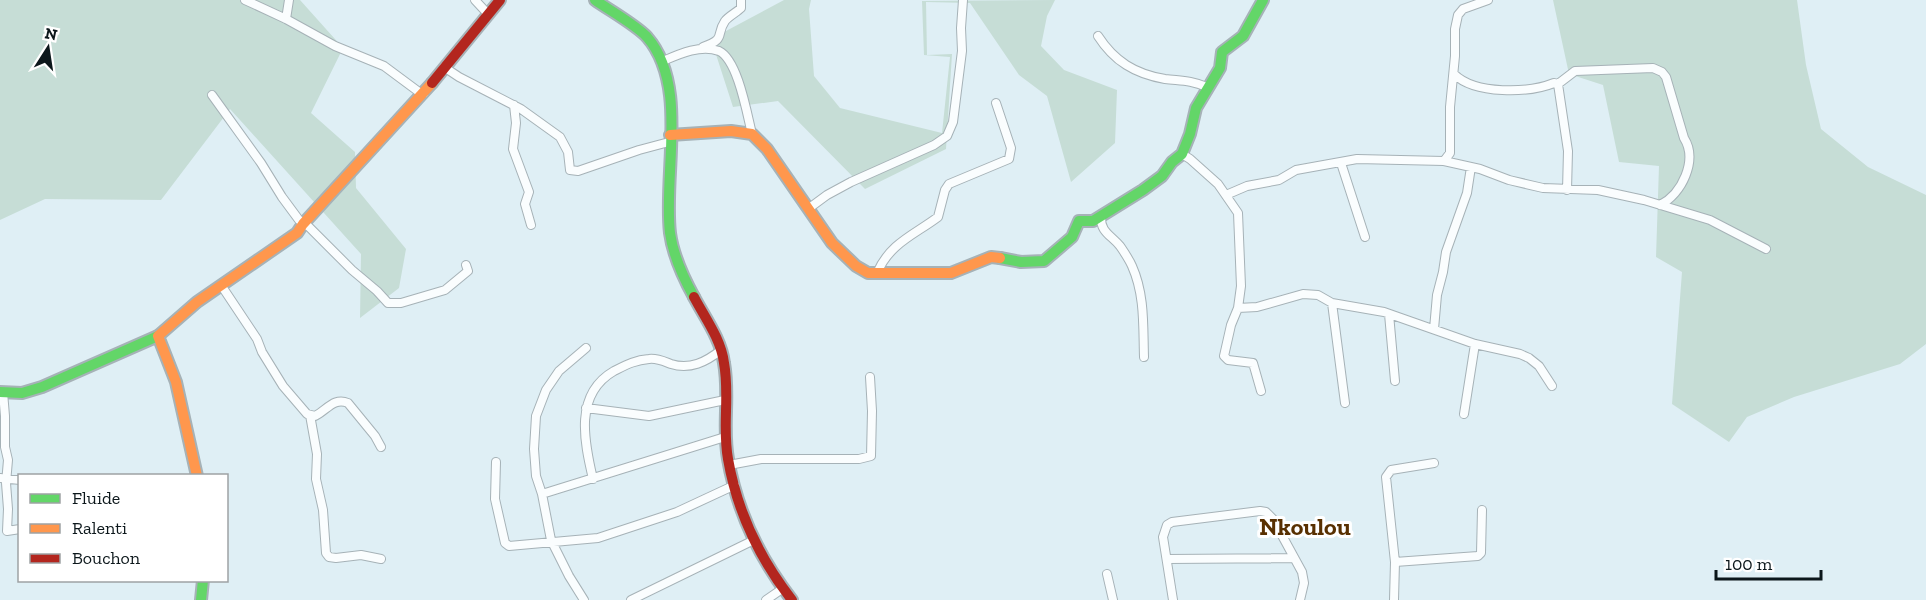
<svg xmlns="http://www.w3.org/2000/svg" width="1926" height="600" font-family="'Zilla Slab',serif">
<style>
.green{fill:#c6ddd6}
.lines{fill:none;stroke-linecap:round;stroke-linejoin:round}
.street-casing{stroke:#a6b2b7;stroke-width:10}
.fast-casing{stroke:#a6b2b7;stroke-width:14}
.slow-casing{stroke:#a6b2b7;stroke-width:14}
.jam-casing{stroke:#a6b2b7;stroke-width:14}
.street{stroke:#fafdfe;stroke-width:8}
.fast{stroke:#63d668;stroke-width:10}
.slow{stroke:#ff974d;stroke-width:10}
.jam{stroke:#b3261e;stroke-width:10}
.labels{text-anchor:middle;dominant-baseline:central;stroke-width:6;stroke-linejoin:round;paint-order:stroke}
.quarter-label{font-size:24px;font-weight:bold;fill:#583001;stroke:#fff}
</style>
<rect width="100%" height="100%" fill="#dfeff5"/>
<path class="green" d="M0,0H300L343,48L311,113L355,152L356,188L406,249L399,288L360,318L361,254L230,109L161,200L45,199L0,220Z
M784,0H811L809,9L814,76L840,108L942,133L950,57L924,55L922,1L1055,0L1047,16L1041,46L1064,70L1117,90L1115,143L1071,182L1047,96L1019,75L970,3L926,2L927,55L952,54L946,149L865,189L778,101L733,107L711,39Z
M1553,0H1797L1806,65L1821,129L1868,167L1926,195V344L1900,364L1794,397L1747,417L1729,442L1672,404L1682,272L1656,257L1659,166L1619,162L1603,85L1569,74Z"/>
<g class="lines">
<defs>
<path id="street" d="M245,0L286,19L335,46L384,66L419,92L424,93
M475,0L488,14
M286,19L289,0
M1098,36C1114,61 1135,74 1165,79C1181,81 1190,80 1207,87
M703,47C727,38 715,36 725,21C729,16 737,12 741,8V0
M663,61C679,54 701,44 719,51C738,60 747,114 752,134
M444,67L459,77L521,109L560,137L568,152L570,170L578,171L639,150L669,142
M1454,74C1475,95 1529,93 1554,83L1558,84L1575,71L1653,68L1662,72L1666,77L1684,138C1698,160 1682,194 1660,205
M1558,84L1568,151L1567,190
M212,95L261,163L282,197L299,220L309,227L352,270L377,291L388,303H401L445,290L468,271L466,265
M514,105L516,123L513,149L529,192L525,204L531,225
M1182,154L1190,159L1218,184L1238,213L1241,286L1238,308L1231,325L1224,356L1228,360L1253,363L1261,391
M1444,161L1450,153V107L1455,56V29L1458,15L1463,9L1488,0
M1341,163L1365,237
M1226,195L1247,186L1279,180L1296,170L1357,159L1444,161L1480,169L1509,180L1543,188L1598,190L1644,200L1710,220L1766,249
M808,209L827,195L851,182L934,145L947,136L953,122L962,51L961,28L963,0
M1101,216C1100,232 1111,235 1120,246C1124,252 1129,259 1132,266C1145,295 1143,326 1144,357
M877,273C890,243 914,235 938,217L945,190L949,184L1009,159L1011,148L996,103
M221,285L257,339L262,352L283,386L307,414L315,416C327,410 334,397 348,403L375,436L381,447
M1332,303L1345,403
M1238,308L1257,307L1303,294L1318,295L1332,303L1384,312L1475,344L1520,354L1529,358L1539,366L1552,386
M1389,314L1395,381
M1434,329L1437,295L1443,272L1446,252L1467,193L1471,167
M3,392L5,416V447L8,460L6,483L8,509L7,531L20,529
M586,408L649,416L725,400
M1464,414L1475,344
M310,415L317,454L316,479L323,510L326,553L329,557L336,558L361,555L381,559
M496,462L495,499L505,543L509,546L598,538L677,512L735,485
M729,465L761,459H859L871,456L872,411L870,377
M0,478L20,480
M593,479C584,441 574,394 614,371C626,365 635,360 649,359C657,358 663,361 671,364C690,370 706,362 721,350
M542,494L725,437
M1167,559L1294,558
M1395,562L1478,556L1481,553L1482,510
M1107,574L1113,600
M584,600L569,576L551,540L542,494L536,476L534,449L536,416L546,390L559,371L586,348
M631,600L754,540
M766,600L782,589
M1173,600L1163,537L1167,525L1172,522L1260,511L1266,512L1273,519L1302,572L1304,583L1300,600
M1394,600L1395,562L1386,477L1391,470L1434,463"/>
<path id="fast" d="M595,0C609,10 636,25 647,37C689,85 663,173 670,233C673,255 683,277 694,297
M1000,258L1021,262L1044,261L1072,237L1079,221H1093L1143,190L1162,176L1172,162L1182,154L1190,134L1196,108L1220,68L1222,52L1243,36L1263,0
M0,392L22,393L42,387L158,336
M201,600L203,580"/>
<path id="slow" d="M670,135L731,131L752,134L767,149L832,243L856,266L868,273H951L991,257L1000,258
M197,476L176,382L158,336L197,302L297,233L303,224L432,83"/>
<path id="jam" d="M432,83L500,0
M694,297C705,318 721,339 724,363C730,395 722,427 728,459C737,511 760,559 792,600"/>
</defs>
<use href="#street" class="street-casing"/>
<use href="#fast" class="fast-casing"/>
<use href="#slow" class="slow-casing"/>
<use href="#jam" class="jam-casing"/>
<use href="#street" class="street"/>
<use href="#fast" class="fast"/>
<use href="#slow" class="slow"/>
<use href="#jam" class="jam"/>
</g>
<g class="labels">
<g class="quarter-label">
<text x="1305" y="526">Nkoulou</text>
</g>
</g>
<rect x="18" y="474" width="210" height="108" fill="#ffffff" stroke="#9ea2a4" stroke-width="1.5"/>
<rect x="30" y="494" width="30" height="9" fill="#63d668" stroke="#9ea2a4" stroke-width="1.5"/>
<text x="72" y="504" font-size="18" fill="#0c171b">Fluide</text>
<rect x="30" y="524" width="30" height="9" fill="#ff974d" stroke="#9ea2a4" stroke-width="1.5"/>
<text x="72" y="534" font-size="18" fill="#0c171b">Ralenti</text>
<rect x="30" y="554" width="30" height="9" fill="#b3261e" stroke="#9ea2a4" stroke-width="1.5"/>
<text x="72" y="564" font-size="18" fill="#0c171b">Bouchon</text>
<g transform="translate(48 48) rotate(12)" stroke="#ffffff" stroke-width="4.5" paint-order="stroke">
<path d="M0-4.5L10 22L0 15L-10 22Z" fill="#0c171b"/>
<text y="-9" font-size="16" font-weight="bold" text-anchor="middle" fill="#0c171b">N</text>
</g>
<path d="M1716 570v9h105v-9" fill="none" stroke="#0c171b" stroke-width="3"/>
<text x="1725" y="570" font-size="18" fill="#0c171b" stroke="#ffffff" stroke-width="4.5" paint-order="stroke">100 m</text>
</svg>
